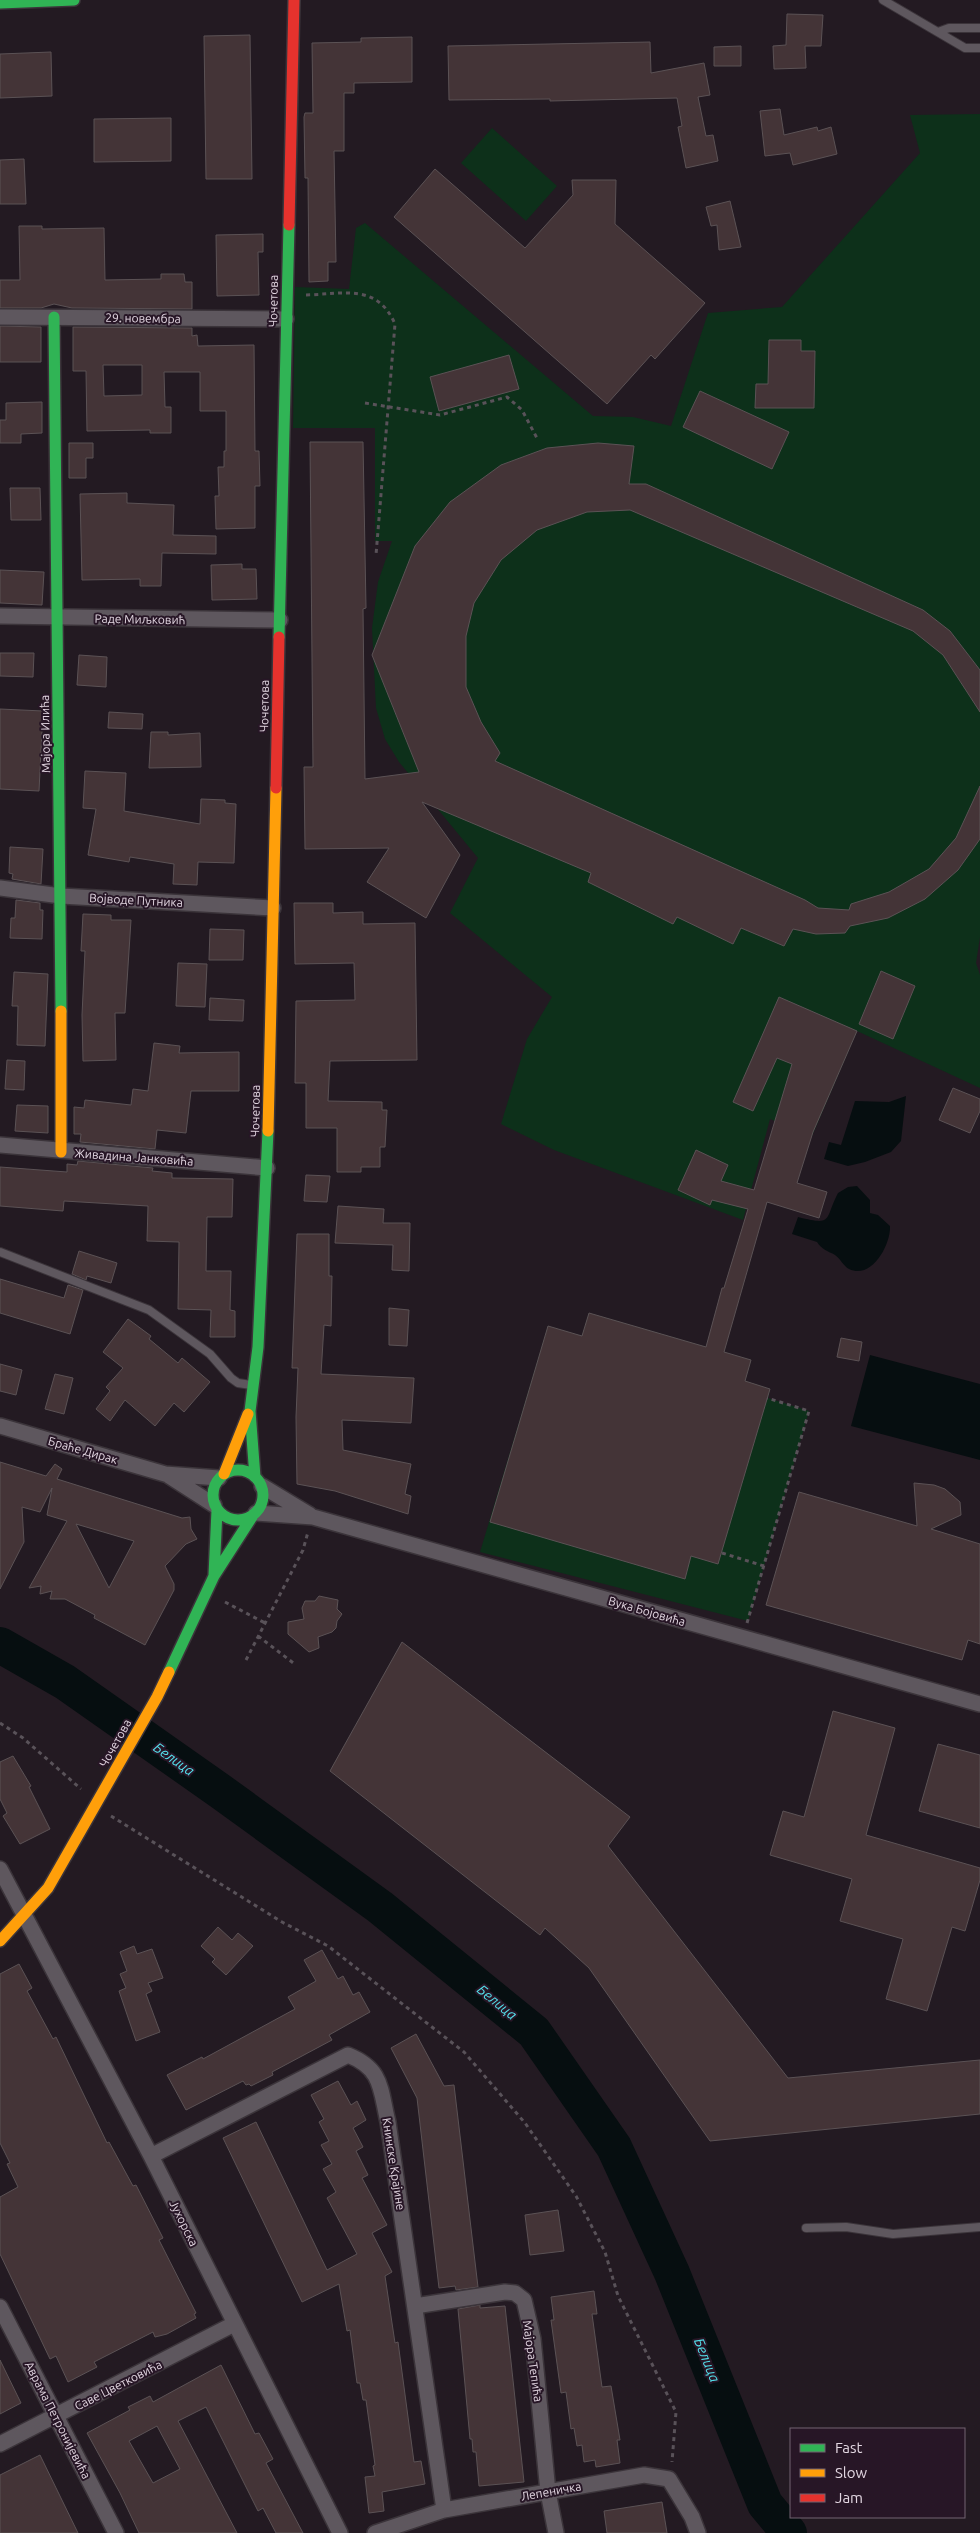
<svg xmlns="http://www.w3.org/2000/svg" width="980" height="2533" font-family="Ubuntu,sans-serif">
<style>
.green{fill:#0d301a}
.water{fill:#060e10}
.lines{fill:none;stroke-linecap:round;stroke-linejoin:round}
.river{stroke:#060e10;stroke-width:36}
.building{fill:#443437;stroke:#5b5255;fill-rule:evenodd}
.lane-casing{stroke:#3b343a;stroke-width:10}
.street-casing{stroke:#3b343a;stroke-width:18}
.fast-casing{stroke:#3b343a;stroke-width:14}
.slow-casing{stroke:#3b343a;stroke-width:14}
.jam-casing{stroke:#3b343a;stroke-width:14}
.path{stroke:#595259;stroke-width:3;stroke-dasharray:4 4;stroke-linecap:butt}
.lane{stroke:#5e575e;stroke-width:8}
.street{stroke:#5e575e;stroke-width:15}
.fast{stroke:#30b455;stroke-width:11}
.slow{stroke:#ff9f0a;stroke-width:11}
.jam{stroke:#e5322d;stroke-width:11}
.labels{text-anchor:middle;dominant-baseline:central;stroke-width:4;stroke-linejoin:round;paint-order:stroke}
.street-label{font-size:12px;fill:#e2d6e1;stroke:#271626}
.water-label{font-size:14px;font-style:italic;fill:#54e1ec;stroke:#271626}
</style>
<rect width="100%" height="100%" fill="#231a22"/>
<path class="green" d="M980,114V937L976,963L980,975V1088L857,1031L812,1136L770,1119L743,1220L554,1150L501,1124L527,1039L552,997L450,913L478,858L399,762L385,739L376,708L372,628L378,582L392,541H375V428H293L295,287L349,289L356,228L365,223L593,416L633,417L671,426L708,313L782,307L920,153L910,115Z
M492,128L557,186L526,221L461,163Z
M589,1313L751,1360L745,1381L770,1389L768,1398L809,1411L748,1621L480,1552L548,1326L582,1336Z"/>
<path class="water" d="M906,1096L901,1141L891,1152L865,1162L848,1166L824,1159L829,1142L841,1145L855,1101L889,1102Z
M857,1186L870,1200V1213L878,1215L890,1226C891,1244 872,1280 849,1269C843,1266 841,1259 835,1255C828,1251 822,1250 817,1242L792,1234L798,1217C834,1226 824,1220 838,1193L848,1187Z
M870,1355L980,1384V1460L851,1426Z"/>
<g class="lines">
<path class="river" d="M0,1645L65,1682L220,1791L380,1907L534,2032L614,2147L672,2273L765,2504L789,2533"/>
</g>
<path class="building" d="M787,14L823,15L821,46H805L806,68L774,69L773,46L786,45Z
M250,35L252,179H206L204,36Z
M412,37V82L354,83V93H344V151H334L336,262H328V281L309,282L308,178H305L304,117L305,113H313L312,43L361,42V38Z
M650,42L651,73L704,63L710,95L698,97L706,136L713,135L718,161L686,168L678,127L682,126L677,98L550,101V99L449,100L448,46Z
M741,46V66H714V47Z
M51,52L52,96L0,98V54Z
M780,109L784,135L817,127L818,131L831,127L837,154L793,165L790,153L765,156L760,111Z
M171,118V161L94,162V119Z
M24,159L26,204H0V160Z
M435,169L525,248L573,195L572,180H616L615,224L705,303L655,359L651,355L607,404L394,217Z
M730,201L741,247L719,250L717,225L711,226L706,207Z
M19,226H42V229L104,228L105,280L161,279V274H184L185,282H192V309L72,308L54,304L41,308H0V280H20Z
M263,234V252H258L259,295L217,296L216,235Z
M0,326L41,327V362H0Z
M73,327L192,328V336L197,335L198,346L254,345L255,451H259L260,486H255V528L216,529L215,496H219L218,467H224V451H226V411H200V372H164L165,407H171V433H150V430L87,431L86,371H73ZM103,365H142V395L104,396Z
M769,340H801V351H815L814,408H755L756,384H768Z
M509,355L519,389L439,411L430,377Z
M700,391L789,432L772,469L683,427Z
M42,402V433L21,434V443H0V420H6V403Z
M310,442H363L366,608L363,609L365,779L419,772L372,655L415,546L450,502L501,465L547,448L598,443L634,446L629,484H646L923,610L950,631L980,670V712L943,655L913,631L630,510L587,512L537,530L501,560L474,603L466,636V687L481,722L500,753L495,761L805,900L818,908L849,910L851,904L889,892L929,869L956,838L980,786V839L958,870L925,899L888,918L850,926L845,933L816,934L793,929L784,946L741,928L733,944L677,917L673,924L588,882L591,873L422,802L460,855L426,918L367,882L389,848L305,849L304,767H313Z
M69,443H93V458H86V478H69Z
M10,488H40L41,520H11Z
M127,493V503L174,505L173,535L216,536V554L162,553L161,586H140V579L82,580L80,494Z
M242,564V569H256L257,599L212,600L211,565Z
M0,570L44,572L42,605L0,603Z
M0,653H34L33,677L0,676Z
M79,655L107,657L106,687L77,685Z
M0,709L43,711L39,791L0,789Z
M109,712L143,714L142,729L108,728Z
M151,732H168V735L200,733L201,767L149,768Z
M85,771L126,773L124,811L200,824L201,799L225,800V803L236,804L234,863L198,862L197,885L173,884L174,864L130,857L129,862L88,855L96,809L83,808Z
M10,847L43,849L41,884L12,879L13,874L9,873Z
M16,900L40,903V910H43L42,939L10,938L11,918H15Z
M294,903H333V913L363,912V924L415,923L417,1060L330,1061L328,1101L382,1102V1110H387L385,1147H380V1167H361V1172H337V1128H306V1083H295L296,1001L355,1000L354,963L295,964Z
M83,914L111,915V920H131L125,1013H115L116,1060L83,1061L82,1015L85,951H81Z
M210,929L244,930L243,960H209Z
M178,963L207,964L205,1007L176,1006Z
M881,971L915,986L893,1039L859,1024Z
M14,972L48,974L45,1046L17,1045L18,1006H12Z
M779,997L857,1031L813,1132L797,1183L827,1192L819,1218L767,1202L724,1352L751,1360L745,1381L770,1389L718,1564L691,1556L685,1579L490,1522L548,1326L582,1336L589,1313L706,1347L722,1288H724L748,1209L712,1200L710,1205L678,1190L696,1150L728,1165L721,1181L754,1190L792,1064L777,1058L753,1111L733,1102Z
M210,998L244,1000L243,1021L209,1020Z
M154,1043L180,1046L179,1053L239,1052V1091H191L186,1133L157,1130L155,1149L80,1142L81,1134H74V1107L84,1108L85,1100L131,1105L133,1089L148,1091Z
M7,1060L25,1061L24,1090L5,1089Z
M953,1088L980,1099V1111L970,1133L939,1120Z
M17,1105L48,1106V1133L15,1131Z
M78,1161L153,1168L152,1171L172,1173V1178L233,1179L232,1217H207L206,1271H231L230,1310L235,1311V1337H210L211,1310L178,1309L179,1242L147,1241L148,1206L64,1201L63,1211L0,1206V1167L67,1172V1164L77,1165Z
M306,1175L330,1176L327,1202L304,1201Z
M338,1206L384,1209L383,1223H410L409,1271L392,1270L393,1245L335,1243Z
M297,1234H329V1276H332L331,1326L324,1325L321,1374L414,1378L411,1423L342,1420L343,1450L411,1464L405,1494L411,1496L408,1514L335,1491L297,1484L296,1417L298,1368H292Z
M79,1251L117,1263L111,1283L87,1276L86,1280L72,1274Z
M0,1279L64,1298L68,1285L83,1290L70,1334L0,1313Z
M389,1308L409,1310L407,1346L389,1345Z
M128,1319L151,1336L149,1339L178,1363L182,1358L210,1382L184,1412L174,1403L155,1426L125,1400L110,1421L96,1409L110,1391L106,1387L123,1368L103,1352Z
M841,1338L862,1342L859,1361L837,1357Z
M0,1364L22,1370L16,1395L0,1391Z
M55,1374L73,1378L64,1414L45,1409Z
M0,1462L46,1476L55,1464L62,1469L57,1479L182,1518L190,1517L191,1529L197,1539L186,1544L165,1566L174,1584V1590L145,1645L94,1618L95,1615L65,1599H50L52,1591L40,1594L41,1586L29,1588L67,1521L47,1515L52,1488L40,1512L22,1507L24,1542L0,1589ZM76,1524L134,1541L109,1588Z
M914,1483L934,1485L945,1489L960,1502L961,1515L931,1529L980,1544V1644L968,1640L962,1660L766,1605L799,1492L917,1526Z
M319,1596L338,1600L337,1609L342,1614L337,1621L336,1628L332,1632L318,1637L319,1648L309,1652L288,1634V1622L304,1619L302,1608L305,1601H315Z
M402,1642L630,1817L608,1846L788,2078L980,2060V2114L710,2141L589,1968L545,1928L540,1935L330,1771Z
M833,1711L895,1728L866,1835L980,1868V1880L965,1931L952,1927L927,2011L886,1999L903,1939L840,1921L852,1879L770,1855L783,1811L804,1817Z
M938,1744L980,1755V1828L919,1811Z
M13,1756L31,1786L29,1787L50,1829L20,1844L3,1816L7,1813L0,1799V1762Z
M218,1927L232,1940L238,1933L253,1946L226,1975L212,1962L215,1959L201,1946Z
M134,1946L137,1954L152,1949L163,1978L148,1983L152,1991L146,1994L160,2032L136,2041L119,1991L126,1988L120,1974L127,1971L120,1952Z
M322,1950L338,1979L343,1976L353,1995L359,1992L370,2012L329,2035L332,2040L272,2072L273,2075L251,2086L249,2084L246,2085L243,2081L186,2110L167,2075L202,2057L203,2059L295,2009L288,1997L316,1981L304,1960Z
M19,1964L32,1988L27,1991L53,2039L56,2037L107,2143L109,2142L133,2186L136,2185L163,2238L159,2240L196,2313L194,2314L196,2318L167,2334L155,2337L153,2332L94,2362L97,2367L68,2382L56,2356L50,2359L0,2254V2197L18,2187L7,2164L10,2163L0,2143V1974Z
M416,2034L444,2086L454,2085L478,2287L456,2290L455,2286L439,2288L417,2098L391,2048Z
M338,2081L351,2105L357,2101L366,2120L353,2128L363,2147L356,2151L368,2175L362,2178L387,2225L372,2233L392,2272L385,2276L395,2343L398,2342L414,2462L421,2461L425,2484L382,2492L384,2511L369,2513L365,2477L375,2476L373,2466L375,2465L366,2400H363L360,2383H357L350,2330L347,2331L339,2284L302,2302L223,2138L256,2122L327,2270L357,2254L327,2198L336,2192L323,2169L332,2164L321,2145L329,2141L319,2122L324,2119L311,2095Z
M558,2210L564,2251L530,2255L525,2215Z
M594,2291L597,2314H592L602,2387L611,2386L620,2440H617L620,2463L596,2467L595,2460L584,2462L582,2445L577,2446L574,2428L571,2429L566,2392L561,2393L551,2320H554L551,2297Z
M480,2305V2308L505,2306L524,2482L479,2486L476,2452H473L472,2439H470L458,2309Z
M0,2360L21,2403L0,2414Z
M221,2365L255,2434L259,2433L273,2459L266,2463L303,2533H276L263,2508L258,2511L206,2407L178,2421L237,2533H139L120,2493L87,2433L130,2410L128,2407L150,2396L153,2402ZM157,2426L180,2469L153,2483L129,2441Z
M40,2455L78,2533H0V2475Z
M662,2502L667,2533H607L604,2511Z"/>
<g class="lines">
<defs>
<path id="lane" d="M883,0L965,48H980
M938,32L949,28H980
M0,1252L149,1310L210,1354L231,1378L238,1383L251,1385
M806,2228L846,2227L893,2234L980,2227"/>
<path id="street" d="M0,317L286,319
M0,616L280,620
M0,888L61,896L273,908
M0,1145L267,1168
M0,1426L165,1474L219,1478
M169,1476L214,1505
M262,1486L310,1515
M256,1513L313,1517L980,1704
M0,1869L151,2156L340,2533
M151,2156L348,2055C383,2069 380,2089 388,2122L444,2510
M415,2306L505,2292L515,2293L524,2300L533,2339L548,2492L556,2533
M0,2307L116,2533
M0,2444L234,2324
M375,2533L444,2510L644,2475L669,2479L692,2517L698,2533"/>
<path id="fast" d="M0,3L74,0
M54,317L61,1011
M279,637L289,225
M213 1495a25 25 0 1 1 50 0a25 25 0 1 1-50 0Z
M255,1477L250,1411L258,1347L268,1131
M214,1575L217,1510
M169,1672L214,1576L252,1517"/>
<path id="slow" d="M61,1011V1152
M268,1131L276,788
M224,1474L248,1414
M0,1941L48,1888L157,1697L169,1672"/>
<path id="jam" d="M289,225L294,0
M276,788L279,637"/>
</defs>
<use href="#lane" class="lane-casing"/>
<use href="#street" class="street-casing"/>
<use href="#fast" class="fast-casing"/>
<use href="#slow" class="slow-casing"/>
<use href="#jam" class="jam-casing"/>
<path class="path" d="M306,295C344,294 377,283 395,324L376,555
M365,403L440,415L507,397L522,410L538,440
M722,1553L764,1566
M225,1602L265,1623
M747,1623L809,1411L767,1398
M258,1636L296,1665
M246,1660L303,1550L308,1532
M0,1723L23,1738L81,1789
M111,1816L282,1922L328,1946L464,2052L525,2123L576,2196L605,2252L618,2296L676,2412L672,2462"/>
<use href="#lane" class="lane"/>
<use href="#street" class="street"/>
<use href="#fast" class="fast"/>
<use href="#slow" class="slow"/>
<use href="#jam" class="jam"/>
</g>
<g class="labels">
<g class="street-label">
<text transform="translate(273 301) rotate(-89)">Чочетова</text>
<text transform="translate(143 318) rotate(1)">29. новембра</text>
<text transform="translate(140 619) rotate(1)">Раде Миљковић</text>
<text transform="translate(264 706) rotate(-89)">Чочетова</text>
<text transform="translate(45 734) rotate(-91)">Мајора Илића</text>
<text transform="translate(136 900) rotate(3)">Војводе Путника</text>
<text transform="translate(255 1111) rotate(-89)">Чочетова</text>
<text transform="translate(134 1157) rotate(4)">Живадина Јанковића</text>
<text transform="translate(83 1450) rotate(16)">Браће Дирак</text>
<text transform="translate(647 1611) rotate(16)">Вука Бојовића</text>
<text transform="translate(115 1743) rotate(-61)">Чочетова</text>
<text transform="translate(394 2164) rotate(81)">Книнске Крајине</text>
<text transform="translate(184 2223) rotate(64)">Јухорска</text>
<text transform="translate(533 2361) rotate(82)">Мајора Тепића</text>
<text transform="translate(118 2385) rotate(-27)">Саве Цветковића</text>
<text transform="translate(58 2420) rotate(63)">Аврама Петронијевића</text>
<text transform="translate(551 2491) rotate(-10)">Лепеничка</text>
</g>
<g class="water-label">
<text transform="translate(174 1759) rotate(35)">Белица</text>
<text transform="translate(497 2002) rotate(39)">Белица</text>
<text transform="translate(707 2360) rotate(68)">Белица</text>
</g>
</g>
<rect x="790" y="2428" width="175" height="90" fill="#271626" stroke="#726371"/>
<rect x="800" y="2444" width="25" height="8" fill="#30b455" stroke="#726371"/>
<text x="835" y="2453" font-size="15" fill="#e2d6e1">Fast</text>
<rect x="800" y="2469" width="25" height="8" fill="#ff9f0a" stroke="#726371"/>
<text x="835" y="2478" font-size="15" fill="#e2d6e1">Slow</text>
<rect x="800" y="2494" width="25" height="8" fill="#e5322d" stroke="#726371"/>
<text x="835" y="2503" font-size="15" fill="#e2d6e1">Jam</text>
</svg>
